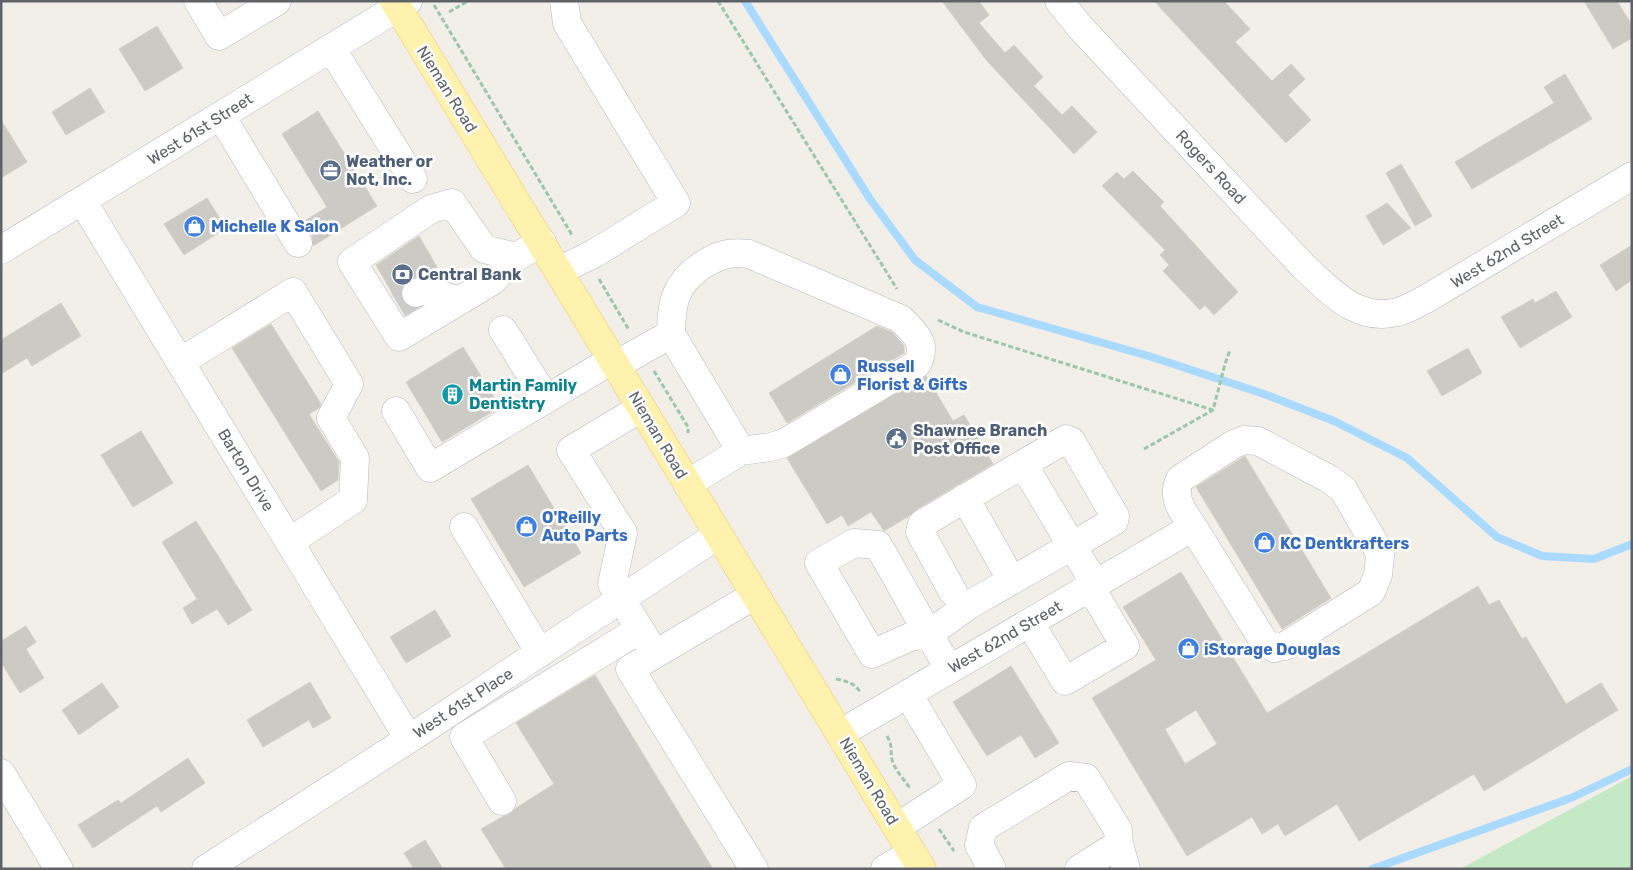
<svg xmlns="http://www.w3.org/2000/svg" width="1633" height="870" font-family="Rubik,sans-serif">
<style>
.green{fill:#c5e8c5}
.lines{fill:none;stroke-linecap:round;stroke-linejoin:round}
.stream{stroke:#aadaff;stroke-width:8}
.building{fill:#cccac5;stroke:#d6d1c6;fill-rule:evenodd}
.minor-tunnel{stroke:#ccccc8;stroke-width:28;stroke-dasharray:28 14;stroke-linecap:butt}
.minor-casing{stroke:#b5b8bc;stroke-width:29}
.major-casing{stroke:#f2c960;stroke-width:29}
.path{stroke:#9cc7a9;stroke-width:3;stroke-dasharray:5 2.5;stroke-linecap:butt}
.minor{stroke:#fff;stroke-width:28}
.major{stroke:#fff2af;stroke-width:28}
.labels{text-anchor:middle;dominant-baseline:central;stroke-width:5;stroke-linejoin:round;paint-order:stroke}
.street-label{font-size:16px;fill:#5f6368;stroke:#fff}
.service-label{font-size:16px;font-weight:bold;fill:#4e5e75;stroke:#fff;text-anchor:start}
.shop-label{font-size:16px;font-weight:bold;fill:#366cbe;stroke:#fff;text-anchor:start}
.culture-label{font-size:16px;font-weight:bold;fill:#0d838f;stroke:#fff;text-anchor:start}
</style>
<rect width="100%" height="100%" fill="#f1efe8"/>
<path class="green" d="M1632,776V869H1460Z"/>
<g class="lines">
<path class="stream" d="M745,1L870,199L915,260L977,307L1152,357L1264,394L1334,421L1407,458L1497,537L1542,556L1594,559L1632,544
M1372,869L1571,798L1632,769"/>
</g>
<path class="building" d="M942,1H979L989,15L979,23L1005,53L1014,45L1043,77L1034,86L1062,115L1072,106L1097,132L1074,154L987,61Z
M1154,1H1224L1250,29L1235,42L1272,81L1291,64L1305,79L1288,95L1311,120L1286,143Z
M1584,1H1617L1632,25V38L1613,49Z
M157,26L183,68L145,91L119,49Z
M1565,74L1592,119L1472,189L1455,162L1554,103L1544,87Z
M90,88L105,112L66,135L52,112Z
M318,111L377,206L313,246L312,235L303,222L327,207L282,134Z
M1,120L27,162L1,178Z
M1401,164L1432,216L1415,226L1386,173Z
M1133,171L1164,202L1160,206L1238,292L1214,315L1205,305L1200,310L1163,271L1169,265L1160,255L1165,250L1102,186L1117,172L1124,179Z
M207,198L226,228L184,255L164,224Z
M1387,203L1411,228L1383,245L1366,216Z
M419,236L437,267L404,283L401,290V298L406,305L417,308L405,315L376,265Z
M1632,245V280L1616,291L1600,265Z
M1556,291L1572,317L1520,348L1501,317L1533,299L1535,303Z
M61,303L81,336L32,366L27,358L1,374V340Z
M271,324L321,404L319,408L309,414L339,462L338,480L321,491L232,348Z
M877,326L892,332L904,346V353L787,423L769,393Z
M463,347L500,407L442,442L406,382Z
M1468,348L1482,373L1442,396L1427,371Z
M926,376L953,421L964,415L993,464L914,511L909,516L884,531L871,512L848,526L842,515L827,524L787,458Z
M141,431L173,483L133,507L101,455Z
M1245,456L1331,598L1282,629L1196,487Z
M528,465L581,553L524,587L471,499Z
M196,521L252,610L228,625L217,609L192,624L183,608L197,599L162,542Z
M1181,572L1267,713L1478,586L1489,605L1499,600L1522,639L1526,637L1566,704L1601,683L1618,710L1484,791L1474,774L1359,841L1337,804L1285,836L1278,824L1262,834L1252,817L1187,856L1092,698L1156,660L1123,607ZM1196,710L1217,744L1185,764L1165,729Z
M435,610L451,636L406,663L390,637Z
M26,626L36,642L26,649L44,678L20,693L1,662V641Z
M1011,666L1059,743L1035,758L1021,735L987,756L953,702Z
M595,675L713,869H506L481,829L502,817L510,814L516,808L554,784L516,723Z
M310,682L331,718L313,728L309,720L263,747L247,720Z
M102,683L119,707L79,735L62,710Z
M188,758L205,783L161,812L157,806L93,848L78,825L118,800L121,803Z
M425,840L443,869H414L404,853Z"/>
<g class="lines">
<path class="minor-tunnel" d="M398,304L416,293"/>
<defs>
<path id="minor" d="M198,1L219,36L277,1
M1059,1L1080,27L1304,267C1332,292 1356,322 1398,312C1407,310 1417,303 1426,299L1632,176
M331,48L413,179
M221,116L298,243
M83,202L409,739
M1,250L408,1
M516,257L484,249L452,203L431,209L352,262L399,337L492,281L516,257L542,242
M559,271L595,253L676,203L567,23L564,1
M416,293L425,290L459,301
M503,330L546,399
M671,334C671,301 676,282 704,264C721,254 729,252 749,254L901,319C915,334 928,342 917,364L784,443L771,447L741,451
M180,362L293,292L349,384L331,418L355,458L353,500L289,542
M616,365L671,334L741,451L687,484
M641,408L571,450L623,533L612,584L655,654
M396,411L430,468L612,360
M965,498L1003,565
M464,527L540,653
M953,592L920,532L922,524L1023,464L1072,546L1114,521L1115,516L1071,441L1066,439L1023,464
M1030,623L1065,681L1125,646L1091,588
M950,669C924,629 902,586 878,545L854,543L819,563L872,654L910,637L929,634L969,605L1072,546L1096,585
M841,733L1193,527L1265,643L1274,648L1285,646L1371,592L1378,575L1380,555L1376,546L1343,489L1329,479L1258,441L1244,440L1234,444L1180,479C1171,499 1183,511 1193,527
M1,773L59,869
M502,801L464,737L639,630
M897,827L962,785L908,694
M206,869L409,739L718,535
M754,869L630,669L755,595
M885,869L912,853
M992,869L979,845L983,828L1069,776L1086,778L1118,830L1119,844
M1079,869L1119,844L1126,869"/>
<path id="major" d="M394,1L922,869"/>
</defs>
<use href="#minor" class="minor-casing"/>
<use href="#major" class="major-casing"/>
<path class="path" d="M718,1L897,289
M434,5L572,235
M449,12L468,1
M599,279L629,330
M938,320L964,332L1213,410
M654,371L688,427V433
M1144,449L1213,410L1225,364L1230,350
M836,679C846,681 855,683 860,692
M887,736C894,748 889,752 893,763C897,772 904,780 910,788
M939,829L954,851"/>
<use href="#minor" class="minor"/>
<use href="#major" class="major"/>
</g>
<defs>
<symbol id="office-disc" viewBox="-11 -11 22 22"><circle r="9.5" fill="#5c6f8a" stroke="#fff"/><path d="M-6-3h4V-5.5h4V-3h4V5H-6ZM-1-4.5V-3h2v-1.5ZM-6 0V1H6V0Z" fill="#fff"/></symbol>
<symbol id="shop-disc" viewBox="-11 -11 22 22"><circle r="9.5" fill="#3f7fe0" stroke="#fff"/><path d="M-5-2.5h2.3a2.7 3.5 0 0 1 5.4 0H5L5.5 6h-11ZM-1.5-2.5h3a1.5 2.3 0 0 0-3 0Z" fill="#fff"/></symbol>
<symbol id="bank-disc" viewBox="-11 -11 22 22"><circle r="9.5" fill="#5c6f8a" stroke="#fff"/><path d="M-6-4H6V4H-6ZM0-2.3a2.3 2.3 0 1 0 0 4.6a2.3 2.3 0 1 0 0-4.6Z" fill="#fff"/></symbol>
<symbol id="building-disc" viewBox="-11 -11 22 22"><circle r="9.5" fill="#0f9aa8" stroke="#fff"/><path d="M-4-6H4V6H1V3H-1V6H-4ZM-2.5-4.3h1.7v1.8h-1.7ZM.8-4.3h1.7v1.8H.8ZM-2.5-1h1.7V.8h-1.7ZM.8-1h1.7V.8H.8Z" fill="#fff"/></symbol>
<symbol id="civic-disc" viewBox="-11 -11 22 22"><circle r="9.5" fill="#5c6f8a" stroke="#fff"/><path d="M-.6-6.5H3V-4.5H.6V-3L4-1V1h2V6H-6V1h2V-1L-.6-3ZM-1.2 2.5V6h2.4V2.5Z" fill="#fff"/></symbol>
</defs>
<g fill-rule="evenodd">
<use href="#office-disc" x="318" y="158" width="25" height="25"/>
<use href="#shop-disc" x="182" y="214" width="25" height="25"/>
<use href="#bank-disc" x="390" y="262" width="25" height="25"/>
<use href="#shop-disc" x="828" y="362" width="25" height="25"/>
<use href="#building-disc" x="440" y="382" width="25" height="25"/>
<use href="#civic-disc" x="884" y="426" width="25" height="25"/>
<use href="#shop-disc" x="514" y="514" width="25" height="25"/>
<use href="#shop-disc" x="1252" y="530" width="25" height="25"/>
<use href="#shop-disc" x="1176" y="636" width="25" height="25"/>
</g>
<g class="labels">
<g class="street-label">
<text transform="translate(447 89) rotate(58)">Nieman Road</text>
<text transform="translate(200 129) rotate(-32)">West 61st Street</text>
<text transform="translate(1211 167) rotate(47)">Rogers Road</text>
<text transform="translate(1507 251) rotate(-31)">West 62nd Street</text>
<text transform="translate(658 435) rotate(59)">Nieman Road</text>
<text transform="translate(246 470) rotate(59)">Barton Drive</text>
<text transform="translate(1005 637) rotate(-30)">West 62nd Street</text>
<text transform="translate(463 703) rotate(-33)">West 61st Place</text>
<text transform="translate(869 781) rotate(59)">Nieman Road</text>
</g>
<g class="service-label">
<text x="346" y="161">Weather or<tspan x="346" dy="18">Not, Inc.</tspan></text>
<text x="418" y="274">Central Bank</text>
<text x="913" y="430">Shawnee Branch<tspan x="913" dy="18">Post Office</tspan></text>
</g>
<g class="shop-label">
<text x="211" y="226">Michelle K Salon</text>
<text x="857" y="366">Russell<tspan x="857" dy="18">Florist &amp; Gifts</tspan></text>
<text x="542" y="517">O'Reilly<tspan x="542" dy="18">Auto Parts</tspan></text>
<text x="1280" y="543">KC Dentkrafters</text>
<text x="1204" y="649">iStorage Douglas</text>
</g>
<g class="culture-label">
<text x="469" y="385">Martin Family<tspan x="469" dy="18">Dentistry</tspan></text>
</g>
</g>
<rect width="1633" height="870" fill="none" stroke="#5f6368" stroke-width="5"/>
</svg>
